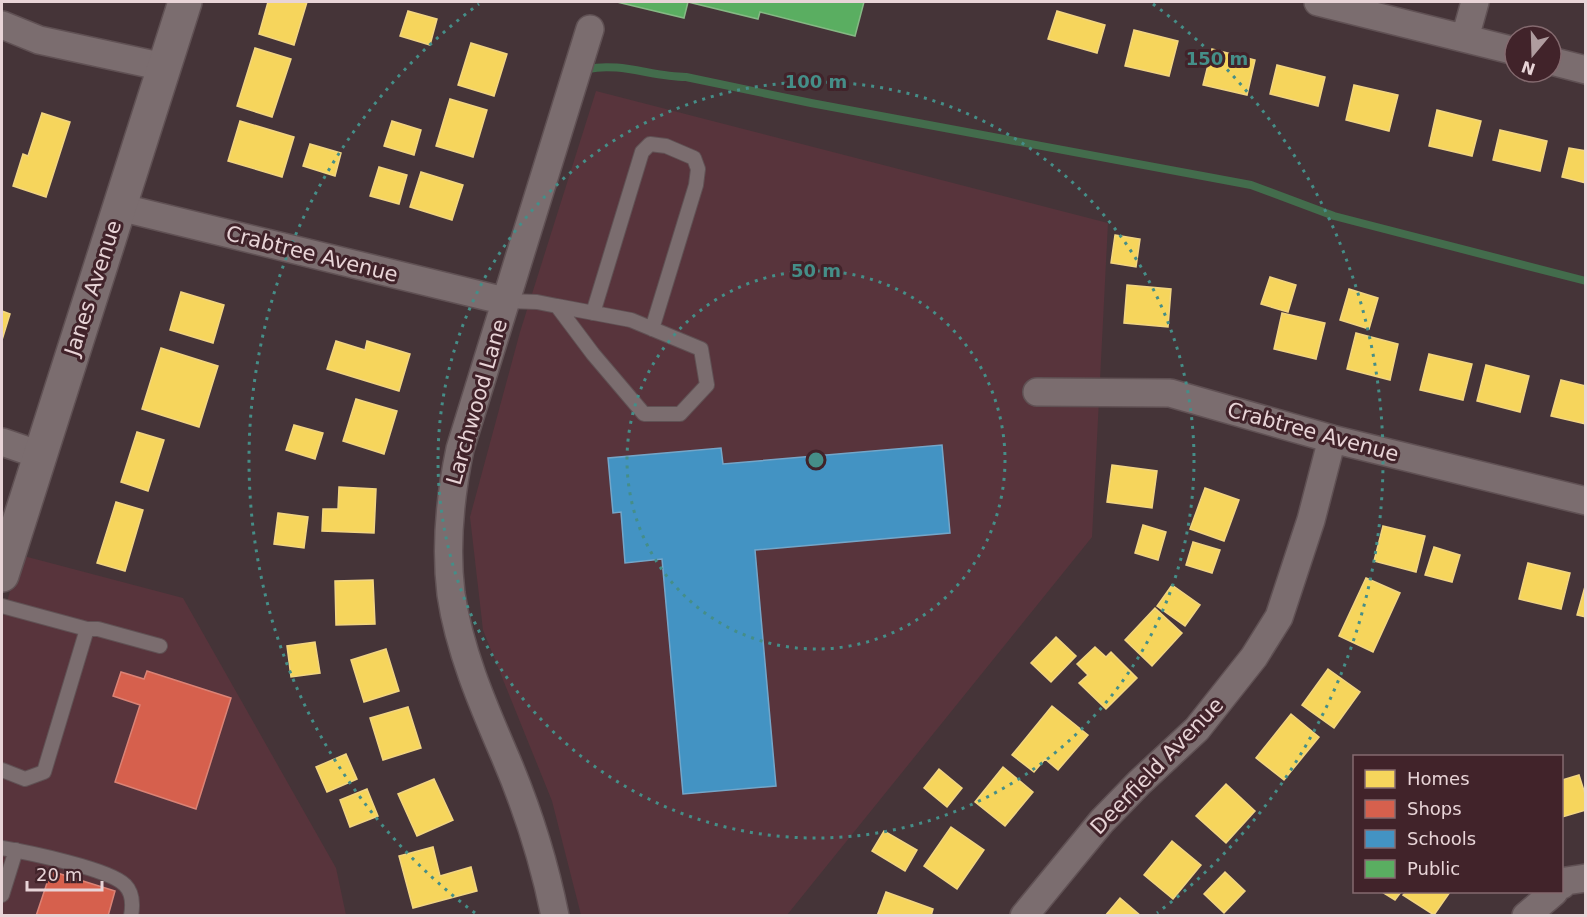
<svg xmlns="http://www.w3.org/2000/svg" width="1587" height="917" font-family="'DejaVu Sans',sans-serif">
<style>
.built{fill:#58343c}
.homes{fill:#f6d55c;stroke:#f2d581;stroke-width:1.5}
.shops{fill:#d6604d;stroke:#db8376;stroke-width:1.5}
.schools{fill:#4393c3;stroke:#74a6c9;stroke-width:1.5}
.public{fill:#5aae61;stroke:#85b984;stroke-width:1.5}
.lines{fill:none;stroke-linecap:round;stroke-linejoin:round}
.stream{stroke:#436c4c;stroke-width:8}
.service-casing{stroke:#605154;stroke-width:16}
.minor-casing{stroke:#605154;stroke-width:30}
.tertiary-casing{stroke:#605154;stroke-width:36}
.service{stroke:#7b6d6f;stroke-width:14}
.minor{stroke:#7b6d6f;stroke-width:27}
.tertiary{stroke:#7b6d6f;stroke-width:33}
.ring{fill:none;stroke:#458e88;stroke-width:3;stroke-dasharray:3 6}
.labels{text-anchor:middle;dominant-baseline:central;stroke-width:6;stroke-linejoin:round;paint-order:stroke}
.street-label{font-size:21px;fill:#e8d4d7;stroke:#41232a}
.centre{fill:#458e88;stroke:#41232a;stroke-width:3}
.ring-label{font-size:18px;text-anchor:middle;font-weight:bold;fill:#458e88;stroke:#41232a;stroke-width:6;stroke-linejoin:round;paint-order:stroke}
</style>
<rect width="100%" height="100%" fill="#453438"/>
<path class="built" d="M596,91L1108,223L1092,537L787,915H581L552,801L483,630L470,517L520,332Z
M20,555L183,598L336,868L346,915L2,916V620Z"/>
<path class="homes" d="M268,2H307L294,45L259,34Z
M408,11L437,19L430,45L400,36Z
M1057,11L1105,25L1097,53L1048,39Z
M1134,30L1178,41L1169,76L1125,66Z
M471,43L507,54L494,96L458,85Z
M255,48L291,59L272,117L237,106Z
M1212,49L1255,60L1247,95L1203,85Z
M1277,65L1325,77L1318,106L1270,94Z
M1354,85L1398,95L1389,131L1346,120Z
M450,99L487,110L473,157L436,146Z
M1437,110L1481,121L1472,156L1429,146Z
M42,113L70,122L46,197L13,186L23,154L28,156Z
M240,121L294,137L282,177L228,161Z
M392,121L421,130L414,155L384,146Z
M1500,130L1547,141L1540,171L1493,160Z
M310,144L341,153L335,176L303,166Z
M1569,148L1586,151V183L1562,177Z
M379,167L407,175L399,204L370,196Z
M421,172L463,185L452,220L410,207Z
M1115,235L1140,239L1136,267L1111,263Z
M1270,277L1296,285L1288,312L1261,304Z
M1127,285L1171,289L1168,327L1124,323Z
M1349,289L1378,298L1369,329L1340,320Z
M181,292L224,305L213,343L170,330Z
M2,311L10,314L2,340Z
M1282,313L1325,323L1316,359L1274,349Z
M1356,333L1398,344L1390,380L1347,369Z
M336,341L365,350L367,341L410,354L399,391L327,369Z
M161,348L218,366L199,427L142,409Z
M1429,354L1472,364L1463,400L1420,390Z
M1486,365L1529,376L1520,412L1477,401Z
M1561,380L1586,386V424L1551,416Z
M356,399L397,411L384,454L343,441Z
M294,425L323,433L315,459L286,450Z
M137,432L164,440L148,491L121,482Z
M1112,465L1157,471L1152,508L1107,502Z
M339,487L376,489L374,533L322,531L323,509H338Z
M1205,488L1239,500L1224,541L1190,529Z
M116,502L143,510L125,571L97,563Z
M278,513L308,517L304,548L274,544Z
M1143,525L1166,532L1158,560L1135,553Z
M1383,526L1425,536L1416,572L1374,561Z
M1193,542L1220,550L1212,573L1186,565Z
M1434,547L1460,555L1452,582L1425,575Z
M1528,563L1570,573L1561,609L1519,599Z
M1366,578L1400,593L1373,652L1339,636Z
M373,580L375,624L336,625L335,581Z
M1586,583V617L1577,615Z
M1172,585L1200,605L1185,626L1157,606Z
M1155,608L1182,633L1152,666L1125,640Z
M1056,637L1076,656L1051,682L1031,663Z
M315,642L320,673L291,677L287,646Z
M1095,647L1106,657L1111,652L1137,678L1106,709L1079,683L1088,675L1077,664Z
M386,649L399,691L364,702L351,660Z
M1328,669L1360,692L1334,728L1302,705Z
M1052,706L1088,735L1058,770L1045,759L1034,772L1012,755Z
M408,707L421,748L383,760L370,718Z
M1291,714L1319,737L1284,780L1256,758Z
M346,754L357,779L327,792L316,767Z
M1003,767L1033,792L1005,826L975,802Z
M939,769L962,788L947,807L924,788Z
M1579,775L1586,797V810L1562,817V780Z
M434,779L453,820L417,836L398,794Z
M1226,784L1255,811L1226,843L1196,816Z
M367,789L378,816L350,827L340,800Z
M951,827L984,850L957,889L924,866Z
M884,831L917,850L905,871L872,851Z
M1172,841L1201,865L1173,899L1144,875Z
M433,847L440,876L471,867L477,891L413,908L399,856Z
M1225,872L1245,891L1224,913L1204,894Z
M886,892L933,909L931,916H877Z
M1382,892H1401L1395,900Z
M1406,892H1450L1434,915L1403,895Z
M1120,898L1141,916H1105Z"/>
<path class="shops" d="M147,671L231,698L196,809L115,782L140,705L113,696L121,672L144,679Z
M51,871L115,891L108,916H36Z"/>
<path class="schools" d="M942,445L950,533L755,550L776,786L683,794L662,559L625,563L621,512L613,513L608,458L721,448L723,464Z"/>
<path class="public" d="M617,2H864L855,36L760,12L758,19L688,2L684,18Z"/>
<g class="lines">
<path class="stream" d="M588,69C620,62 653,77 686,77L811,103L1251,185L1334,216L1586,281"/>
<defs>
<path id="service" d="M505,301L537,302L557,306L593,354L644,414H680L707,385L701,349L631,320L557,306
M593,313L642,152L650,144L666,146L694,158L698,169L696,185L652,329
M2,606L87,629L44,772L25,779L2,770
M87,629H98L160,646
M2,848C26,852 110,869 125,885C133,893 133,905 131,916
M2,895L16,850"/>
<path id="minor" d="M1318,2L1515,51
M2,25L39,40L164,67
M1465,38L1475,2
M1551,61L1586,70
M119,207L505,301
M1037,392L1170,393L1332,439L1586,501
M2,442L40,455
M1562,885L1566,881L1586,878
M555,916C544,861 526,805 504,754C482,703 459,649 451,594C445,545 450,497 460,449L590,29
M1024,916L1102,821L1140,782L1197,729L1254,657L1279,617L1311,520L1332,439
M1526,916L1554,892"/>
<path id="tertiary" d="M2,575L185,2"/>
</defs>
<use href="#service" class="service-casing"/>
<use href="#minor" class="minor-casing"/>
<use href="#tertiary" class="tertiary-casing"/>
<use href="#service" class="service"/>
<use href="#minor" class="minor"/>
<use href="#tertiary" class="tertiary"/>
</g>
<g class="ring">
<circle cx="816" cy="460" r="189"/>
<circle cx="816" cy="460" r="378"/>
<path d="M475 913A567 567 0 0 1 479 4M1153 4A567 567 0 0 1 1157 913"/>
</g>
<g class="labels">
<g class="street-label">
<text transform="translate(312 254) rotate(14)">Crabtree Avenue</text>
<text transform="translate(93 288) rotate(-72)">Janes Avenue</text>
<text transform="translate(477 402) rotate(-74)">Larchwood Lane</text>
<text transform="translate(1313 432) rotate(15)">Crabtree Avenue</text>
<text transform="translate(1157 766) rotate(-46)">Deerfield Avenue</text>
</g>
</g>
<circle cx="816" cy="460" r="9" class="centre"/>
<g class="ring-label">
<text x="1217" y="65">150 m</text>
<text x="816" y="88">100 m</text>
<text x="816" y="277">50 m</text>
</g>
<rect width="1587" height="917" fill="none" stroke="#e8d4d7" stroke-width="6"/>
<rect x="1353" y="755" width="210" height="138" fill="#41232a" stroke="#846a6f" stroke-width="1.5"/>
<rect x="1365" y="770" width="30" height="18" fill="#f6d55c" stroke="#846a6f" stroke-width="1.5"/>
<text x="1407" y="785" font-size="18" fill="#e8d4d7">Homes</text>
<rect x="1365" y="800" width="30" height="18" fill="#d6604d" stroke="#846a6f" stroke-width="1.5"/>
<text x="1407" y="815" font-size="18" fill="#e8d4d7">Shops</text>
<rect x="1365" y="830" width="30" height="18" fill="#4393c3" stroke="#846a6f" stroke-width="1.5"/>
<text x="1407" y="845" font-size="18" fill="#e8d4d7">Schools</text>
<rect x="1365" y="860" width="30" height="18" fill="#5aae61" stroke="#846a6f" stroke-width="1.5"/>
<text x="1407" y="875" font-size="18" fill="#e8d4d7">Public</text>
<g transform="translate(1533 54) rotate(199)"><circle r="28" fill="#41232a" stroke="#846a6f" stroke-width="1.5"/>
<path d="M0-4.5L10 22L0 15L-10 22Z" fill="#af9c9f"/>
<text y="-9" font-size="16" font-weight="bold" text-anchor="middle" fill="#e8d4d7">N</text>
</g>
<path d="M27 881v9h75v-9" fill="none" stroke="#e8d4d7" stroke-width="3"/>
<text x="36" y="881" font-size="18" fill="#e8d4d7" stroke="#41232a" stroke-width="4.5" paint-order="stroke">20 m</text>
</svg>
